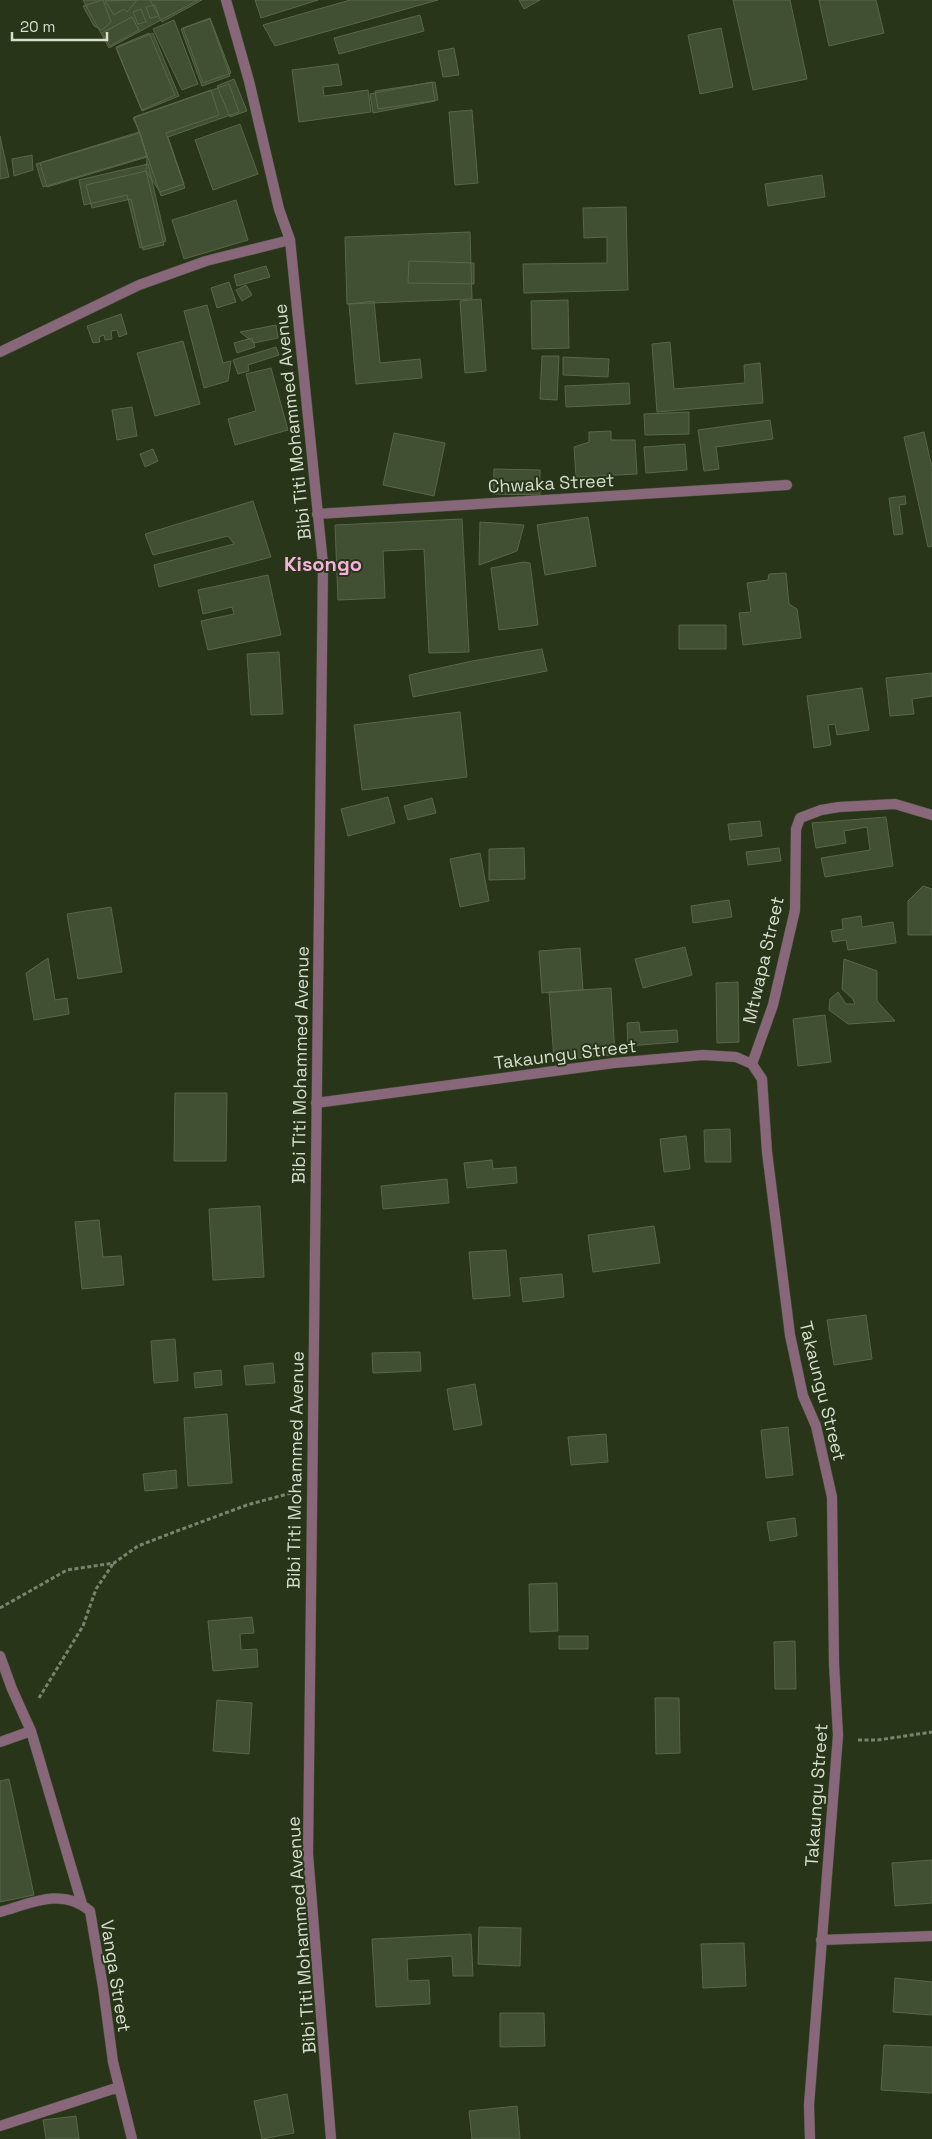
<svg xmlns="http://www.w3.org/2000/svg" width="932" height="2139" font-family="'Space Grotesk',sans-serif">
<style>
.building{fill:#414f32;stroke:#586748}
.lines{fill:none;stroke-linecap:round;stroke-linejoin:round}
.minor-casing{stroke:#445036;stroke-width:11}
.tertiary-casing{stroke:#445036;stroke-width:11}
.path{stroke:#79846d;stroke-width:3;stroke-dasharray:4 2.5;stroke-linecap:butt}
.minor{stroke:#88677a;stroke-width:10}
.tertiary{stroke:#88677a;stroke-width:10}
.labels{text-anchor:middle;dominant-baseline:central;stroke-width:4;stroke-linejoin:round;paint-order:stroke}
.street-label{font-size:18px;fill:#d6dfce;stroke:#283519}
.quarter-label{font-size:20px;font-weight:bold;fill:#f9b1dc;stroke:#283519}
</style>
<rect width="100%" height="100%" fill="#283519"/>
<path class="building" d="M83,0H198L109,48Z
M103,0L111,22L102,30L94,26L83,6Z
M137,0L127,12L124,9L114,15L105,1Z
M150,0H202L162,22Z
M255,0H318L261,18Z
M350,0H438L275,46L263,25Z
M519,0H540L524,9Z
M733,0H790L807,79L753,90Z
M819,0H876L884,33L829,46Z
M155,5L159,16L150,18L146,7Z
M141,9L146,22L138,24L133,12Z
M420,15L424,31L339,54L334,38Z
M132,17L139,30L110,46L102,33Z
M210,18L231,73L203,83L183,28Z
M210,19L230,76L202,86L181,29Z
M174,20L198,84L182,90L153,29Z
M721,28L733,87L700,94L688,35Z
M149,33L175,95L142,110L116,47Z
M153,33L179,96L142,111L116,48Z
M454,48L459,75L443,77L438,51Z
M338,64L342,85L323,87L324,96L368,90L371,112L299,122L292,70Z
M234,79L247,111L230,117L217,86Z
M432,82L435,101L373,113L370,94Z
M435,82L438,100L378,109L375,91Z
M229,84L239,112L168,137L184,184L160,192L146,171L147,157L140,133L133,118Z
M211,90L219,115L166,133L185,188L161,196L134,117Z
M472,110L478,183L455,185L449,112Z
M240,124L258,174L213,190L195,140Z
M139,132L147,156L43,187L36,164Z
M140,133L147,157L47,187L40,163Z
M0,136L9,177L0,179Z
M32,155L33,170L14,176L12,159Z
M148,164L166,241L140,248L127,195L84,205L79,180Z
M146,171L164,245L143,250L131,199L92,208L86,185Z
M822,175L825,197L768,206L765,184Z
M236,200L248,240L184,259L172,220Z
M626,207L628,290L524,293L523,264L607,263V237L584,238L583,208Z
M470,232L472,299L347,304L345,237Z
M409,261L474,263V284L408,283Z
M266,266L270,277L237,286L234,275Z
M229,282L236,302L217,308L211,288Z
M246,285L252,295L242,301L236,290Z
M481,299L486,371L465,373L460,301Z
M568,300L569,348L532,349L531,301Z
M374,301L380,363L420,359L422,378L356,384L349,304Z
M207,305L223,363L231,361L228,381L204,388L184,311Z
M121,314L127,334L119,337L117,330L111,331L112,339L105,340L104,335L99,337L100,342L93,343L87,326Z
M276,325L278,338L254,343L240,332Z
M252,338L255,347L237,353L234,343Z
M183,341L200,404L155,416L137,353Z
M670,342L674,389L745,383L744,365L760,363L763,403L657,412L652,344Z
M276,347L279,355L248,365L249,371L238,374L233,360Z
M542,356H559L557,400L540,399Z
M563,357L609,359L608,377L563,375Z
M271,368L288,430L235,445L228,419L256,411L246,374Z
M629,383L630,404L566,407L565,386Z
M132,407L137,436L117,440L112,410Z
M689,412V434L645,435L644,414Z
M770,420L773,439L716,447L719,469L704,471L698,430Z
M611,431V440H635L637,474L576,477L574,447L589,442V432Z
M924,432L932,468V546L928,547L904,437Z
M394,433L445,443L434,496L383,485Z
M685,444L687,470L646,473L644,447Z
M153,449L158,461L145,467L140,454Z
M494,469L540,470V495L493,494Z
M905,496L906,504L899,505L903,534L894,535L889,498Z
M253,501L271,557L159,587L154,565L234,544L228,536L153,555L145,534Z
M588,517L596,566L545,575L537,525Z
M462,519L469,652L429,653L424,549L383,551L385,598L338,600L335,525Z
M480,522L524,525L517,551L479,565Z
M524,562L530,563L538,625L499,630L491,568Z
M786,573L789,604L797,609L801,638L743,645L739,613L751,612L747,583L768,580L769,574Z
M268,575L281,635L208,650L201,621L234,614L232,607L203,614L198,590Z
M679,625H726V649H679Z
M542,649L547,671L413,697L409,675L472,661Z
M279,652L283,714L251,715L247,654Z
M932,673V696L912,699L914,714L890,716L886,678Z
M862,688L869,730L837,735L835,724L828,725L831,745L814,748L807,696Z
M460,712L467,777L362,790L354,725Z
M388,797L395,823L348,836L341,809Z
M432,798L436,813L408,820L404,806Z
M886,817L893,866L825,877L821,858L870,850L867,827L844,831L846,843L816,848L812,823Z
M760,821L762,836L730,840L728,824Z
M524,848L525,879L489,880V849Z
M779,848L781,861L748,865L746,852Z
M480,853L489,901L460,907L450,859Z
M923,886L932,889V935H908V901Z
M729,900L732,917L693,923L691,906Z
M111,907L122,972L78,979L67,914Z
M861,916L862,927L893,922L896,943L848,950L846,940L833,942L831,931L843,929L842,919Z
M685,947L692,975L643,988L635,959Z
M580,948L583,990L542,993L539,951Z
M48,958L55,1000L67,998L69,1014L34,1020L26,973Z
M844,959L877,971V1001L895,1021L848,1024L829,1010L830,999L838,992L846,1004H855L853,999L842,989Z
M738,982L739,1042L717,1043L716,983Z
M611,988L615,1055L554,1060L549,992Z
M825,1015L831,1062L798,1066L793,1019Z
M639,1022L640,1032L677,1030L678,1042L628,1046L627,1023Z
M175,1093H227L226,1161H174Z
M730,1129L731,1162H705L704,1130Z
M686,1136L690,1169L664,1172L660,1139Z
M492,1160L493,1169L516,1167L517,1183L467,1188L464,1163Z
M447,1179L449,1203L383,1209L381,1186Z
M260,1206L264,1277L213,1280L209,1209Z
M99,1220L103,1257L121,1256L124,1285L82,1289L75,1222Z
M654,1226L660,1263L593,1272L588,1235Z
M506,1250L510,1296L473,1299L469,1252Z
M562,1274L564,1297L523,1302L520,1278Z
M866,1315L872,1359L834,1365L827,1320Z
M175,1339L178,1381L154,1383L151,1341Z
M420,1352L421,1371L373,1373L372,1353Z
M273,1363L275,1383L246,1385L244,1366Z
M221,1370L222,1385L195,1388L194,1373Z
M475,1384L482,1425L454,1430L447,1389Z
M227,1414L232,1483L188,1486L184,1418Z
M788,1427L793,1475L766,1478L761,1430Z
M606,1434L608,1462L571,1465L568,1437Z
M176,1470L177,1488L145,1491L143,1474Z
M795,1518L797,1536L770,1541L767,1522Z
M557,1583L558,1631L530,1632L529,1584Z
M252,1617L254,1633L240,1634L241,1650L257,1649L258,1667L213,1671L208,1621Z
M559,1636H588V1649H559Z
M795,1641L796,1689H775L774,1642Z
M655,1698H679L680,1753L656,1754Z
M217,1700L252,1703L249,1754L213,1751Z
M9,1779L34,1895L0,1902V1781Z
M932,1860V1903L895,1906L892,1863Z
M479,1927L521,1928L520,1966L478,1964Z
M471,1934L473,1976H453L452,1956L407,1959L408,1981L429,1980L430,2004L376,2007L372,1939Z
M744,1943L746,1986L703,1988L701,1944Z
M895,1978L932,1982V2015L893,2012Z
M500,2013H544L545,2046L500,2047Z
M884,2045L932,2047V2093L881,2090Z
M287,2094L294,2133L262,2139L254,2101Z
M517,2106L520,2139H472L469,2111Z
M76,2116L79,2139H46L43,2120Z"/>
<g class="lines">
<defs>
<path id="minor" d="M0,352L139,285L206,261L290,240
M317,514L787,485
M752,1064L773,1005L795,910L796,829L800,818L821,810L839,807L895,804L932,815
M316,1103L614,1063L703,1055L736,1057L752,1064L762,1079L767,1152L790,1335L803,1396L816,1426L832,1497L834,1664L838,1735L809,2105L810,2139
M0,1656L12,1689L31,1731L82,1904
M0,1742L31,1731
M0,1912C31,1903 63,1887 90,1911L103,1987L113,2062L132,2139
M821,1940L932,1936
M0,2126L119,2087"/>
<path id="tertiary" d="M226,0L249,81L279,209L290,240L323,564L308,1854L331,2139"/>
</defs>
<use href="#minor" class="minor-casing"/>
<use href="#tertiary" class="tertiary-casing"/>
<path class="path" d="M0,1608L67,1570L114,1563L138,1546L177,1531L247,1505L291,1493
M39,1698L83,1626L96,1589L113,1564
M858,1740H878L932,1732"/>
<use href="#minor" class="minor"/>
<use href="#tertiary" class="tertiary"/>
</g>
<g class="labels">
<g class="street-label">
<text transform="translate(292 422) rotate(-96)">Bibi Titi Mohammed Avenue</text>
<text transform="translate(551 483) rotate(-3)">Chwaka Street</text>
<text transform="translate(763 960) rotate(-77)">Mtwapa Street</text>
<text transform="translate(565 1054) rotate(-7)">Takaungu Street</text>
<text transform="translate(300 1065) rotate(-89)">Bibi Titi Mohammed Avenue</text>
<text transform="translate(823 1391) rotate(76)">Takaungu Street</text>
<text transform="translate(295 1470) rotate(-89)">Bibi Titi Mohammed Avenue</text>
<text transform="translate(816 1795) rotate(-86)">Takaungu Street</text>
<text transform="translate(301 1935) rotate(-94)">Bibi Titi Mohammed Avenue</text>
<text transform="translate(116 1976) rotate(81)">Vanga Street</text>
</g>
<g class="quarter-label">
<text x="323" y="564">Kisongo</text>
</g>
</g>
<path d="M12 32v8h95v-8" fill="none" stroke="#d6dfce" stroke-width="2.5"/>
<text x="20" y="32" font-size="15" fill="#d6dfce" stroke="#283519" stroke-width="4" paint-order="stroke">20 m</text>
</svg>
